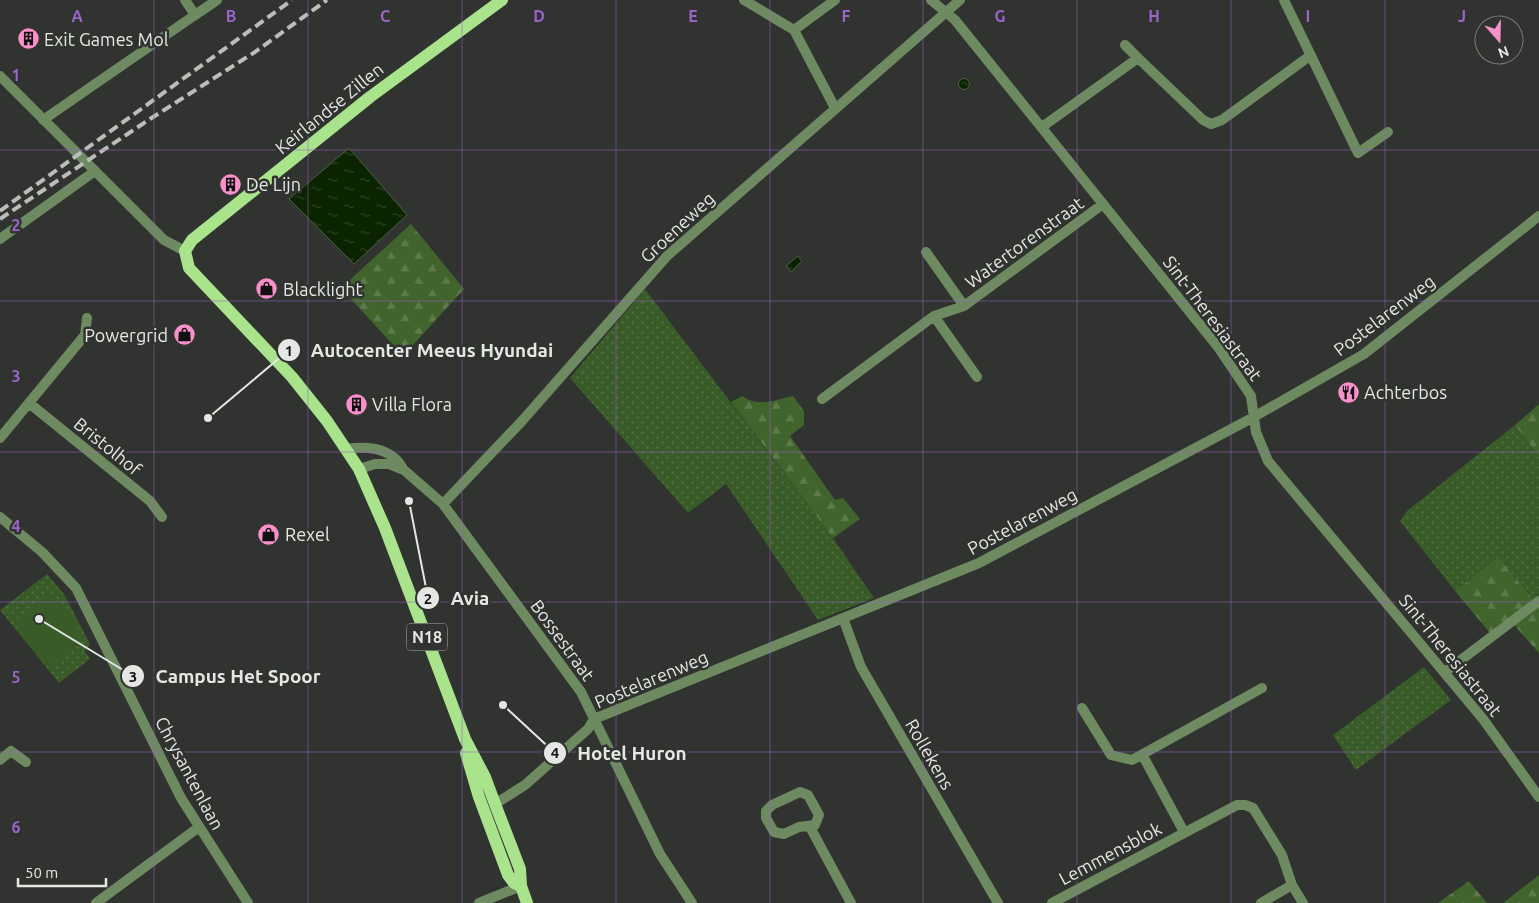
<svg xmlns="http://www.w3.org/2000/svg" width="1539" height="903" font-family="Ubuntu,sans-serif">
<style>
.grass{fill:url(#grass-dots)}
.forest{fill:url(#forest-firs)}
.pitch{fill:#395b27}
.water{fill:url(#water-ripples);stroke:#4c5e44}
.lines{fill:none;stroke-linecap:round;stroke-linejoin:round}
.minor{stroke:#6e8a61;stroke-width:10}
.tertiary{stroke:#6e8a61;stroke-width:10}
.primary{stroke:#a9e38c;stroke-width:12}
.rail{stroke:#bbbdba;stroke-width:4;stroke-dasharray:10 5;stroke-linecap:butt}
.grid{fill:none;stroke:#9b64ca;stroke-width:1;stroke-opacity:0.55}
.labels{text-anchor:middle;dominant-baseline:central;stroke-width:5;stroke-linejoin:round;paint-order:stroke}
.shield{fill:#30332f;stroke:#afb1ae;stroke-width:1}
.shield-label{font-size:16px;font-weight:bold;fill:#e5e7e4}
.poi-label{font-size:18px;fill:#e5e7e4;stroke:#30332f;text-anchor:start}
.street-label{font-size:18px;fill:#e5e7e4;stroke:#30332f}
.grid-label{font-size:16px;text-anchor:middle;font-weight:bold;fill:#9b64ca;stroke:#30332f;stroke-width:5;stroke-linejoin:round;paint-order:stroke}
.leader{fill:none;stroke:#e5e7e4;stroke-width:2}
.callout-dot{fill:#e5e7e4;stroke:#30332f;stroke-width:2}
.mark-label{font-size:15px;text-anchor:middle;font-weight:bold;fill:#111}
.callout-label{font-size:19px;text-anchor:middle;font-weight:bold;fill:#e5e7e4;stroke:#30332f;stroke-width:5;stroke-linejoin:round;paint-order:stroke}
</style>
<defs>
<pattern id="grass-dots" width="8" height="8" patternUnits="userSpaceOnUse" patternTransform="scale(1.25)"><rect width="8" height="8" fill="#395b27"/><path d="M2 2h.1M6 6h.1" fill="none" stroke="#567346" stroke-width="1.8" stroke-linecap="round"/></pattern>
<pattern id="forest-firs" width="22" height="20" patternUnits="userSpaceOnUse" patternTransform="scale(1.25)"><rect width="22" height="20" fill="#41642d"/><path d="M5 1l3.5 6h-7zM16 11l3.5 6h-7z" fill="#5c7a4b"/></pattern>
<pattern id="water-ripples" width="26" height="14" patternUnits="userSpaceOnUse" patternTransform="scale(1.25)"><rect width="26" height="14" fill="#0a2400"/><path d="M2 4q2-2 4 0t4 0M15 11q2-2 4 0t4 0" fill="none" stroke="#2e4425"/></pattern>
</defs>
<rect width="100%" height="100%" fill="#30332f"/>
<path class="grass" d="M645,289L833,538L874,598L818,620L726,484L688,513L570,378Z
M1515,425L1539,457V595L1533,599L1498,557L1455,591L1400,521L1407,511Z
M47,574L64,594L90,644L85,651L90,659L59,683L0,610Z
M1424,667L1451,700L1356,770L1333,735Z"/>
<path class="forest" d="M411,224L464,289L403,356L341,288Z
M742,396C759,408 774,400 793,396L804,411V425L790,436L835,500L843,498L860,519L833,538L731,402Z
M1539,404V457L1515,425Z
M1498,557L1533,599L1539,595V653L1515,626L1507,620L1490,633L1455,591Z
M1539,875V903H1503Z
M1469,881L1487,903H1438Z"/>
<path class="pitch" d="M51,592L86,639L48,667L13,621Z"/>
<path class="water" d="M958.5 84a5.5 5.5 0 1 1 11 0a5.5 5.5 0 1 1-11 0Z
M349,148L407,215L354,264L289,199Z
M798,256L802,261L791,272L786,266Z"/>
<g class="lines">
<path class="minor" d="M744,0L794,30L835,108
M931,0L955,20L1218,347L1251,396L1256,432L1268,461L1483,719L1539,797
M1284,0L1358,153L1388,132
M195,15L217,0
M794,30L835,0
M1125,45L1138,58
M1042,127L1138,58L1203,120L1211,124L1222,120L1311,55
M0,239L95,171
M926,252L964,306
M934,316L977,377
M822,399L934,316L964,306L1103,204
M29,403L150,501L162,517
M0,438L85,335L87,318
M346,449C367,446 390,447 402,467
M359,469L375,464H389L404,470L443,504L581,692L660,854L692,903
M443,504L522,421L667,256L960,0
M0,517L42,552L76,588L181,798L248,903
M843,618L861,667L998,903
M1445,672L1539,601
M1082,708L1111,755L1132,760L1262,688
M1143,756L1184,832
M0,760L11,751L26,762
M800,792L808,795L819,815L815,825L799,827L784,834L774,832L766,818V811L772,805Z
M495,804L525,785L588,729L594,719L979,563L1252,418L1364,354L1539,216
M810,827L851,903
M96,903L199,827
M1052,903L1237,805H1245L1253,808L1282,855L1292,885L1303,903
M1261,903L1292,885"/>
<path class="tertiary" d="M0,76L164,240L185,251
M43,120L195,15L185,0
M479,903L521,886"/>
<path class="primary" d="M502,0L370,97L192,240L185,251L189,268L292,377L327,421L359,469L385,528L465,739L485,777L495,804L520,869L521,886L527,903
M466,753L479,797L508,875L514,883L521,886"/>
<path class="rail" d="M0,211L292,0
M0,219L150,119L255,52L327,0"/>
</g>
<path class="grid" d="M154,0V903M308,0V903M462,0V903M616,0V903M770,0V903M923,0V903M1077,0V903M1231,0V903M1385,0V903M0,150H1539M0,301H1539M0,452H1539M0,602H1539M0,752H1539"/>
<defs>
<symbol id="building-disc" viewBox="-11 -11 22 22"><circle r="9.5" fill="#f890cb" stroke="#30332f"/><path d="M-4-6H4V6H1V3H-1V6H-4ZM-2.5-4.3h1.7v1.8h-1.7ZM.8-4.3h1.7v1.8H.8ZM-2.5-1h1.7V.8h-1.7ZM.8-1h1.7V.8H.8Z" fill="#111"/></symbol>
<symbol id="shop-disc" viewBox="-11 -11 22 22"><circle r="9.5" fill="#f890cb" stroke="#30332f"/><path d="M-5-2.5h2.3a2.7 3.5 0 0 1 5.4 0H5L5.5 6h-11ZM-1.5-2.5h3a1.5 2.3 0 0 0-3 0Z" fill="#111"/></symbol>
<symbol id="restaurant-disc" viewBox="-11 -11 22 22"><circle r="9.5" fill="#f890cb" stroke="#30332f"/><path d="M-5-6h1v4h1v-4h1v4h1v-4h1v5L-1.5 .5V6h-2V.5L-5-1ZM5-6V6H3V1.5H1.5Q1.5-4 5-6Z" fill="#111"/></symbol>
</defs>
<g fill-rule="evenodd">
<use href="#building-disc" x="16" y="26" width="25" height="25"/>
<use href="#building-disc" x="218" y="172" width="25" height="25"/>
<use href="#shop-disc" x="254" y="276" width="25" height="25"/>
<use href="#shop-disc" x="172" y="322" width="25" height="25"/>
<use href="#restaurant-disc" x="1336" y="380" width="25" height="25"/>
<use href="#building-disc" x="344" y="392" width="25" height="25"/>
<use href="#shop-disc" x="256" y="522" width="25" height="25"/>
</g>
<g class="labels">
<rect class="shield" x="407" y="623.5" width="40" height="27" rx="4"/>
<g class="shield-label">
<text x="427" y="637">N18</text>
</g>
<g class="poi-label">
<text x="44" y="39">Exit Games Mol</text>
<text x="246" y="184">De Lijn</text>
<text x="283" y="289">Blacklight</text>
<text x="168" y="335" text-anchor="end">Powergrid</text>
<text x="1364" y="392">Achterbos</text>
<text x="372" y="404">Villa Flora</text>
<text x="285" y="534">Rexel</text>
</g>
<g class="street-label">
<text transform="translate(329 108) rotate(-39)">Keirlandse Zillen</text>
<text transform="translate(677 227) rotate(-43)">Groeneweg</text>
<text transform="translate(1024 242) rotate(-36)">Watertorenstraat</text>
<text transform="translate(1384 315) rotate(-37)">Postelarenweg</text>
<text transform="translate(1213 318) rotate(53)">Sint-Theresiastraat</text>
<text transform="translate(108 446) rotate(39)">Bristolhof</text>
<text transform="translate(1022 521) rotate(-28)">Postelarenweg</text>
<text transform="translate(563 640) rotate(54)">Bossestraat</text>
<text transform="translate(1451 655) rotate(51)">Sint-Theresiastraat</text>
<text transform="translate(651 679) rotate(-23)">Postelarenweg</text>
<text transform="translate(930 754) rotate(60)">Rollekens</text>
<text transform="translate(190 773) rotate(62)">Chrysantenlaan</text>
<text transform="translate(1110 853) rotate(-28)">Lemmensblok</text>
</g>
</g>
<g class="grid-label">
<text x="77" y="22">A</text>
<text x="231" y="22">B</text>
<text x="385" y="22">C</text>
<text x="539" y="22">D</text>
<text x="693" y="22">E</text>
<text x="846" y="22">F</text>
<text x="1000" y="22">G</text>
<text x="1154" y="22">H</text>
<text x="1308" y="22">I</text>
<text x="1462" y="22">J</text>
<text x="16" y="81">1</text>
<text x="16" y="231">2</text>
<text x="16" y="382">3</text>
<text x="16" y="532">4</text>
<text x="16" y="683">5</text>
<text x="16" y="833">6</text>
</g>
<path class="leader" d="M208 418L289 350M409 501L428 598M39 619L133 676M503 705L555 753"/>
<g class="callout-dot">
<circle cx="208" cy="418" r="5"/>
<circle cx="409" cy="501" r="5"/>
<circle cx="39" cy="619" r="5"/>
<circle cx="503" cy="705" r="5"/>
<circle cx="289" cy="350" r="12"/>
<circle cx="428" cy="598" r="12"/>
<circle cx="133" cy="676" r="12"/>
<circle cx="555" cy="753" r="12"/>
</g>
<g class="mark-label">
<text x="289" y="356">1</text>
<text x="428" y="604">2</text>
<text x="133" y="682">3</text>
<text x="555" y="758">4</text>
</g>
<g class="callout-label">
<text x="432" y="357">Autocenter Meeus Hyundai</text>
<text x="470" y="605">Avia</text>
<text x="238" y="683">Campus Het Spoor</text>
<text x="632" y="760">Hotel Huron</text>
</g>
<g transform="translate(1499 40) rotate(160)"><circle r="24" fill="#30332f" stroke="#787b77"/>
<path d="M0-4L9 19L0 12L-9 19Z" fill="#f890cb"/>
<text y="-8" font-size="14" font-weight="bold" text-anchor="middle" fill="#e5e7e4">N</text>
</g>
<path d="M18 878v8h88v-8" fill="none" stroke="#e5e7e4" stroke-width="2.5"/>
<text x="25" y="878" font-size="15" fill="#e5e7e4" stroke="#30332f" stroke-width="4" paint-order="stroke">50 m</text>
</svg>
